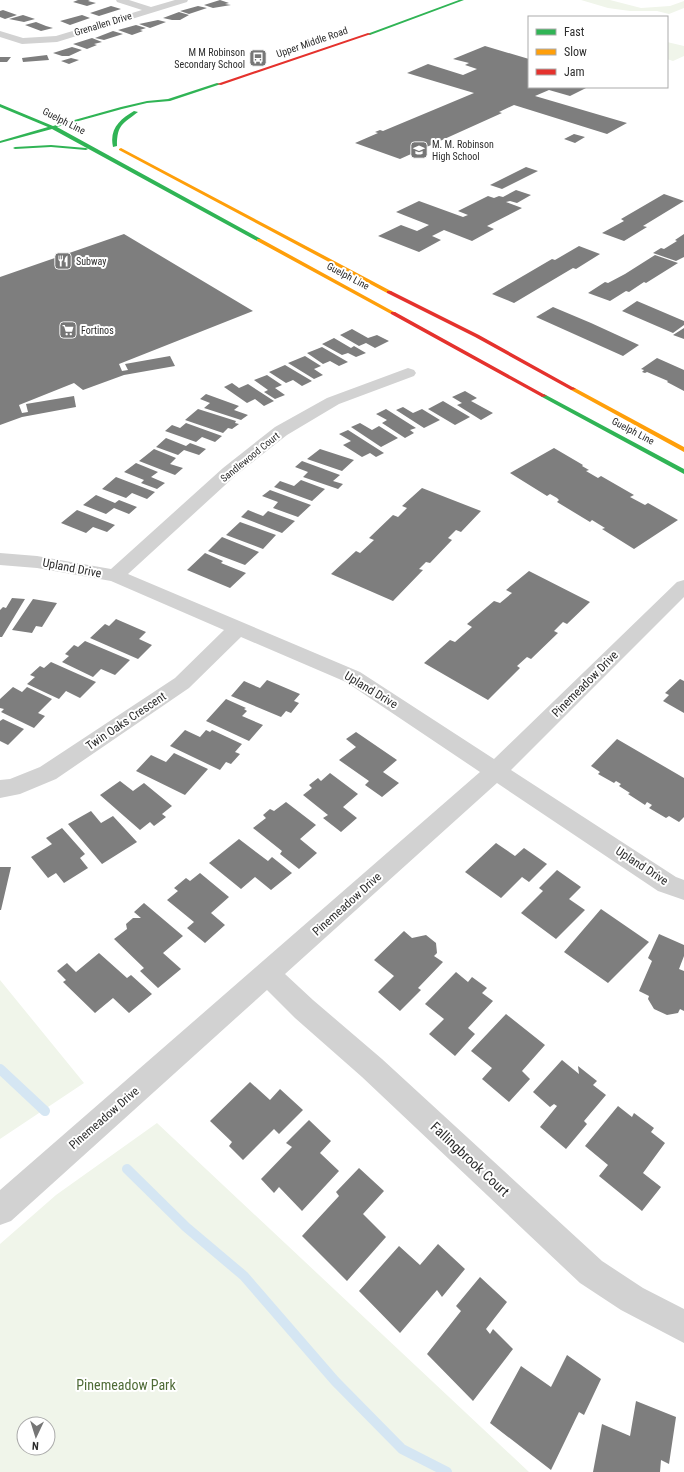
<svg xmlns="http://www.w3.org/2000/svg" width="684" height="1472" font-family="'Roboto Condensed',sans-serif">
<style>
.green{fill:#f0f5ea;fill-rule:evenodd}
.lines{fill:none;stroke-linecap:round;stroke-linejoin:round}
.stream{stroke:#d5e6f3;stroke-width:10}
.building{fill:#7e7e7e}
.street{fill:#d2d2d2;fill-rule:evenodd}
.fast{fill:#30b455;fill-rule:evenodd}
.slow{fill:#ff9f0a;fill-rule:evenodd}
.jam{fill:#e5322d;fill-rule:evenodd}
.labels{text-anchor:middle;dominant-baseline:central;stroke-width:4;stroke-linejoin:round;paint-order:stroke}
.far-street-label{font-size:10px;fill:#2d2d2d;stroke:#fff}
.far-poi-label{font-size:10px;fill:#2d2d2d;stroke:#fff;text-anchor:start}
.street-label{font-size:12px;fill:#2d2d2d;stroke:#fff}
.near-street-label{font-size:14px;fill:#2d2d2d;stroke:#fff}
.near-park-label{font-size:14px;fill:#4f6b37;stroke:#fff}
</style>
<rect width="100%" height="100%" fill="#fff"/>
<path class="green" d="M581,0H610L641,8L670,6L684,1V8L669,14L657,11H630L608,8Z
M667,42L684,46V56L673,61L667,59Z
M0,980L84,1083L0,1139Z
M157,1123L529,1472H0V1244L56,1195ZM24,1424H48V1448H24Z"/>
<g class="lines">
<path class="stream" d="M0,1069L45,1111
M127,1169L186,1227L244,1276L335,1381L402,1449L447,1472"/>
</g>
<path class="building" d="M78,0H90L88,1L96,3L87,6L73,2Z
M220,0L229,3L225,4L231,5L213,8L204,5Z
M111,6L121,9L99,16L90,13Z
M198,6L207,8L189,14L180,11Z
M3,10L17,15L5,19L0,17V11Z
M179,12L189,15L180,20H172L163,18Z
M23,15L35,19L24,22L9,19Z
M82,15L90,18L70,25L60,21Z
M158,20L166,22L150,28L139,24Z
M36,22L46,26L53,28L41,31L25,25Z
M136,25L146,28L140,30L143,31L132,35L118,30Z
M113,31L123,34L104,40L95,38Z
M92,38L102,42L94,44L97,45L87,49L73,44Z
M485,46L529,59V87H588L570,96L549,90L535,96L627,123L607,134L514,105L499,112L502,113L400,159L355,143L378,133L375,132L380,130L383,131L474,93L407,73L428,64L463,75L477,69L465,65L469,63L453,59Z
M72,47L82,50L69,56H62L53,53Z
M47,55L49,60L23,62L22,58Z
M0,57H11L7,62H0Z
M71,58L79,60L69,64L61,61Z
M574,134L585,137L575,143L564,139Z
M526,167L538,171L502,189L490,185Z
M516,190L531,195L517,203L510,201L506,202L522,208L487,226L494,229L472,241L444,230L432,236L441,240L419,252L378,236L401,225L417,231L429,225L396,212L419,201L463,217L468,215L458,211L488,196L494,198L499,196L503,197Z
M664,194L684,201L643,226L647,227L624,241L602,233L624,221L621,219Z
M124,234L253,311L119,364L122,371L128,370L125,364L170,356L175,366L124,375L83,390L74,383L19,405L22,413L28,412L26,404L74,396L76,407L22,417L0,425V277Z
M684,234V257L676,261L653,253L661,248L664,249L677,241L675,240Z
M579,246L600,254L576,269L573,268L514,303L492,294L552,259L555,260Z
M655,255L678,263L646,283L644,282L629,292L626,291L610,301L588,293L605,282L608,283L625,274Z
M637,301L684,321V325L673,333L622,311Z
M553,307L591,323L639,345L623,356L536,317Z
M684,328V339L673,335Z
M352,329L368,338L377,335L389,341L375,348L366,343L359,346L340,335Z
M334,338L351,348L354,346L366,353L356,357L348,353L342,355L322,344Z
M322,347L348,362L339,366L330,361L323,364L307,353Z
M305,356L321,366L314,369L323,375L314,379L288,363Z
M657,358L684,370V391L667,382L668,381L647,372L645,373L642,372L644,370L641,369Z
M285,365L312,381L302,386L293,380L286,383L269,372Z
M267,375L282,385L275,388L285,395L275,399L264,392L268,390L254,380Z
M232,383L239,388L248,384L274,401L264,406L255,399L247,403L224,387Z
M465,391L477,398L471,401L493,413L481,420L457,405L462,403L452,397Z
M206,394L239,406L234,410L248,415L241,420L204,408L210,403L200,399Z
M443,401L470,417L455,425L428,409Z
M403,407L413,413L422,409L440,420L424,428L396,410Z
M198,409L236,421L235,423L239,424L232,429L228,428L223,433L185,420Z
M386,409L416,428L410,430L414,433L405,438L382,423L387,420L376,414Z
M186,423L222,436L215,442L202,437L196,442L165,431L172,425L180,428Z
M360,423L372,430L379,426L398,438L381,447L351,427Z
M348,430L384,453L376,457L370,453L362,457L343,445L351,441L339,434Z
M166,438L186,446L190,443L206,449L199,455L184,450L178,455L156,447Z
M554,448L583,465L582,466L589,470L586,471L598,478L601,476L634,495L630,497L645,505L648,503L678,520L634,549L602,529L605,528L592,520L590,522L557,502L559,500L557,498L550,494L547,496L510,473Z
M154,449L176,458L170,464L183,468L175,475L139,461Z
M320,449L354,460L342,471L307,459Z
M302,461L340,475L333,481L343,484L338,489L303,477L308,472L295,467Z
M136,463L158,472L151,477L165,483L157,489L141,483L144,480L124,472Z
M116,477L155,492L147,499L132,493L126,498L102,489Z
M301,480L325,489L312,501L274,487L280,481L294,486Z
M422,488L481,511L461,532L456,530L448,538L452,540L430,563L426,562L419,569L423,570L393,601L331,574L356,551L360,553L374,540L369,538L393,515L398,517L407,508L402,506Z
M270,490L311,505L298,517L273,508L278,502L262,496Z
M96,495L115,503L119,500L137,507L129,514L114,508L106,514L83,505Z
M77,510L115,525L107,532L93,527L86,533L61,523Z
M248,510L263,516L268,511L295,521L282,533L241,517Z
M240,522L276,535L263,549L226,535Z
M222,537L259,552L245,565L208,551Z
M205,553L223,561L221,563L246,573L230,588L187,570Z
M529,571L590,602L567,624L563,622L554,631L558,633L531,659L527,657L517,666L520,668L488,700L424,663L450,640L455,642L472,627L467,624L494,601L500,603L512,593L506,590Z
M12,598L25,599L2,637H0V610L3,607L6,608Z
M33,599L57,603L42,627L36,626L32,633L12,630Z
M116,619L146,632L139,639L152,645L138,659L90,638L105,624L109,626Z
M85,641L130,660L115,675L101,669L93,677L62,662L69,656L65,654L74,645L78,647Z
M51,662L96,682L80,698L66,691L59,699L27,684L35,677L30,675L40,666L44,668Z
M680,679L684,681V713L663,701L669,695L665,693Z
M267,680L300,694L294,701L299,703L291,713L286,711L281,717L231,696L244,681L260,688Z
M13,687L22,692L27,687L52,699L38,713L45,716L34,728L1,712L4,709L0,708V699Z
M226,699L246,708L244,709L247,711L242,716L263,725L249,741L206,721Z
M3,719L24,729L8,745L0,741V721Z
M185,730L200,737L206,730L210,732L212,730L242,744L235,752L240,754L231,764L226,762L220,770L170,746Z
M356,732L397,760L383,772L399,783L382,797L365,785L369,781L339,760L356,747L346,739Z
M617,739L684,778V817L679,822L669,816L666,818L649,808L652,805L647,802L645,805L628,794L630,793L619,786L621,784L616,781L614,783L598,774L600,772L591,766Z
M174,753L208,769L185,795L136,771L151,755L166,762Z
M330,773L358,794L343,807L357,818L341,832L323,818L328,815L303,795L312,788L309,785L318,778L321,781Z
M120,781L133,791L144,783L172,806L162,814L166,817L154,826L150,822L140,830L100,795Z
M286,802L316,825L300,839L317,853L299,869L280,854L282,851L253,828L266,818L263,815L270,809L274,811Z
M91,811L101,823L113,816L137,842L102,864L68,824Z
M62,828L85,854L80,858L88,868L64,883L56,873L48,878L31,857L52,844L46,838Z
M239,839L268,861L272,857L292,873L271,890L255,877L241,889L209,863Z
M496,843L515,856L524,848L547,864L529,882L522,877L501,898L465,872Z
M0,867H11L1,910H0Z
M557,870L581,887L569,899L585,910L556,939L521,913L543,891L539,888Z
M200,873L229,897L211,913L225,925L205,943L187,928L194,922L167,900L178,891L174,888L186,878L190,881Z
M144,903L183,936L163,953L181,969L158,988L140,971L144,968L114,939L127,929L126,924L133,918H141L134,912Z
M601,909L649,942L608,983L564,952Z
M404,931L412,938L426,935L436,943L437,953L434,956L443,962L418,988L421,990L400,1011L378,992L394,976L374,960Z
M659,934L684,945V956L679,969L684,971V1011L680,1009L678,1013L667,1015L654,1009L648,999L649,996L639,991L652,961L648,958Z
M99,953L127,978L131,975L152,994L129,1013L113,998L95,1013L63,982L66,980L57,971L67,963L76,972Z
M456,972L468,982L472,977L487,988L482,993L493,1001L468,1028L475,1034L455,1056L429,1034L444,1019L425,1004Z
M506,1014L545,1045L522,1071L530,1079L509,1102L482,1079L492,1068L471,1051Z
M562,1060L579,1074L578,1066L597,1081L593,1085L606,1095L584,1121L587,1124L566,1149L540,1127L557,1106L554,1104L550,1107L533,1092Z
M250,1082L270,1100L280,1089L303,1110L279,1134L274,1129L243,1160L229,1146L232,1142L210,1121Z
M618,1106L632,1117L634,1113L654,1128L651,1132L665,1143L643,1173L661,1187L642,1211L599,1176L608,1165L585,1146Z
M309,1120L331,1141L320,1153L339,1171L302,1211L279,1187L274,1193L261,1179L292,1147L286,1143Z
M359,1168L384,1191L363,1214L386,1237L347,1281L302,1236L339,1196L336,1192Z
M438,1244L465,1269L442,1297L437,1290L400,1333L359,1291L399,1246L420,1265Z
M480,1277L507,1302L486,1329L490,1334L493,1329L513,1349L473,1401L427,1354L461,1311L456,1306Z
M567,1355L601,1379L584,1415L579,1412L551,1470L490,1423L521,1366L551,1387Z
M636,1401L676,1417L669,1464L661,1460L660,1472H593L602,1424L630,1436Z"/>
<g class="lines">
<path class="street" d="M116,0H129L151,7L175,0H188L187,2L57,42L22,44L0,37V31L23,38L56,36L142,10L117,2Z
M408,368L414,370L416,373L414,376L339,404L287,435L235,476L128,574L360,672L494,759L677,582L684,580V597L511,770L676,877L684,880V900L658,891L497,783L285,974L313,1000L382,1059L602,1261L643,1288L684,1309V1343L621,1310L580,1283L362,1077L295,1018L267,990L11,1221L0,1225V1190L480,772L346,682L241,637L189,688L56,779L20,794L0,798V780L10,779L40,767L175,678L224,630L111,581L37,568L0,565V553L37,556L111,569L223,468L275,427L327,398Z"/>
<path class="fast" d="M459,0H464L370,35L367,34Z
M217,83L221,84L170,101L147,103L122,109L57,127L261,239V241H257L52,129L0,143V141L48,127L0,107V104L53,126L121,107L147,101L168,99Z
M134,111L138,112C123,124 117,124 117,146L113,147C109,129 120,119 134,111Z
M51,145L86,148L88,149L86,150L51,147L15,149L13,148L15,147Z
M544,394L684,469V474L542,397L541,396Z"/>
<path class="slow" d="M121,148L391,291L392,292L387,293L119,150V149Z
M257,239H261L396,313L391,314L257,241Z
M573,387L684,447V452L571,390V388Z"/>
<path class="jam" d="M368,33L371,34L221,85L217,84Z
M387,291H391L479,335L576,389L571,390L475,337L387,293Z
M391,312H395L547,396L542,397L391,314Z"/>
</g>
<defs>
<symbol id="bus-square" viewBox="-11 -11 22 22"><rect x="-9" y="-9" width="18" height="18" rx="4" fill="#767676" stroke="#fff"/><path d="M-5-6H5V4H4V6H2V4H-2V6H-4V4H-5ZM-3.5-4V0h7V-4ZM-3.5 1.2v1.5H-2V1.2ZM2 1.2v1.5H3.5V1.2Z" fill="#fff"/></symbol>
<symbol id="school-square" viewBox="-11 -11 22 22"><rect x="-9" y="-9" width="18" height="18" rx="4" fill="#767676" stroke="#fff"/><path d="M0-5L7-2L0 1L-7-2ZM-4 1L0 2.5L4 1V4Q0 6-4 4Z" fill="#fff"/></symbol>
<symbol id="restaurant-square" viewBox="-11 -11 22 22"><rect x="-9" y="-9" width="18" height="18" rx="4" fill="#767676" stroke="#fff"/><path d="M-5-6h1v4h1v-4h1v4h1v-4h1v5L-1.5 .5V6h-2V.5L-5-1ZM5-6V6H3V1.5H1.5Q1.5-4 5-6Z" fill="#fff"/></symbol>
<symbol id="supermarket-square" viewBox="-11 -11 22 22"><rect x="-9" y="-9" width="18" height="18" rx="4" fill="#767676" stroke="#fff"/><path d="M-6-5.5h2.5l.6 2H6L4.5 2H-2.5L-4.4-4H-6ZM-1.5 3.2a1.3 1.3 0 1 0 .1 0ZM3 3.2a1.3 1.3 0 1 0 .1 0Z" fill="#fff"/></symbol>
</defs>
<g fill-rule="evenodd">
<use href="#bus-square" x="248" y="48" width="20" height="20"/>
<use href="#school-square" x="409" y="140" width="20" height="20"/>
<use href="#restaurant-square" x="53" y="251" width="20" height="20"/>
<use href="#supermarket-square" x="58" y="320" width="20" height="20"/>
</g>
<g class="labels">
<g class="far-street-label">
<text transform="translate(103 24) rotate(-17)">Grenallen Drive</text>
<text transform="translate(312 42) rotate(-19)">Upper Middle Road</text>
<text transform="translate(64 121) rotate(27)">Guelph Line</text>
<text transform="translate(348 276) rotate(28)">Guelph Line</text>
<text transform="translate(633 431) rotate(28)">Guelph Line</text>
<text transform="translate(250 457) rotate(-39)">Sandlewood Court</text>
</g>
<g class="far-poi-label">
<text x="245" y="52" text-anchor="end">M M Robinson<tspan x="245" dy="12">Secondary School</tspan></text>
<text x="432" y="144">M. M. Robinson<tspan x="432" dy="12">High School</tspan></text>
<text x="76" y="261">Subway</text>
<text x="81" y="330">Fortinos</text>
</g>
<g class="street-label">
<text transform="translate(72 568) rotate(11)">Upland Drive</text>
<text transform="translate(585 684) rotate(-45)">Pinemeadow Drive</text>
<text transform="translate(371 690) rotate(31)">Upland Drive</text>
<text transform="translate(126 721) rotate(-34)">Twin Oaks Crescent</text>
<text transform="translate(642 866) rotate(33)">Upland Drive</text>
<text transform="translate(347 904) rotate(-42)">Pinemeadow Drive</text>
<text transform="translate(104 1118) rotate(-41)">Pinemeadow Drive</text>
</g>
<g class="near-street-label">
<text transform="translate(470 1159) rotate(43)">Fallingbrook Court</text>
</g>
<g class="near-park-label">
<text x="126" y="1385">Pinemeadow Park</text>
</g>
</g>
<rect x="528" y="16" width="140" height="72" fill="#ffffff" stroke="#ababab"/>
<rect x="536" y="29" width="20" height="6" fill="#30b455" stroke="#ababab"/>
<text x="564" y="36" font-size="12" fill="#2d2d2d">Fast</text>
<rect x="536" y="49" width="20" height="6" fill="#ff9f0a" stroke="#ababab"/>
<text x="564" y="56" font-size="12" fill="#2d2d2d">Slow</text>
<rect x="536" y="69" width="20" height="6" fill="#e5322d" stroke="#ababab"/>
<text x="564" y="76" font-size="12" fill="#2d2d2d">Jam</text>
<g transform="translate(36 1436) rotate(184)"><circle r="19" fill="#ffffff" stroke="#ababab"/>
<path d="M0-3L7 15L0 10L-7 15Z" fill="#767676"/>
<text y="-6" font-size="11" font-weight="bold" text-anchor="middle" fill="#2d2d2d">N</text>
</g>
</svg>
